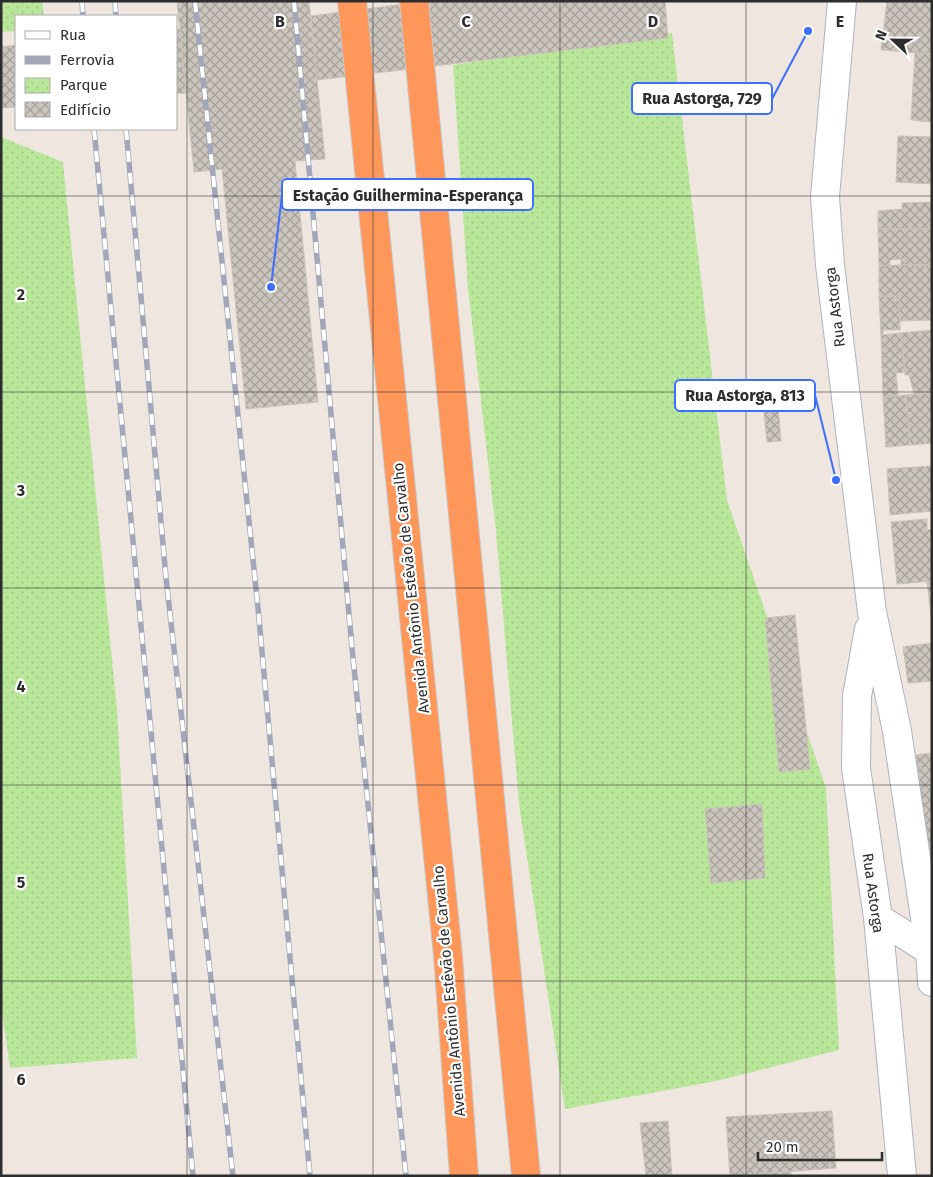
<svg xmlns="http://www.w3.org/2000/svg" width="933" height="1177" font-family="'Fira Sans',sans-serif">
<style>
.park{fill:url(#park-dots)}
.building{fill:url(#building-cross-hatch);stroke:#cbc3b8}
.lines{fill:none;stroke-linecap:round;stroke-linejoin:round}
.street-casing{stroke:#afb3bd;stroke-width:30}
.highway-casing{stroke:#c8c8c8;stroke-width:30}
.street{stroke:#fff;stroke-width:28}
.highway{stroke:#ff965a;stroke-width:28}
.rail-casing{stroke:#a1a6b8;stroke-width:5.5}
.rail{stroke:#fff;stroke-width:4;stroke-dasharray:11;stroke-linecap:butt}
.grid{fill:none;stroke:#2d2d2d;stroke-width:1;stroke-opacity:0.55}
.labels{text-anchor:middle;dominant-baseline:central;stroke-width:4.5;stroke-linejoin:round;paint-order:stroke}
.street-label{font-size:15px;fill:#2d2d2d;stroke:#fff}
.grid-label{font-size:16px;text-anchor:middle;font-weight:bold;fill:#2d2d2d;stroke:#fff;stroke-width:4.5;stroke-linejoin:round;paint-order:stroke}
.leader{fill:none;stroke:#3c6eff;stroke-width:2}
.callout-dot{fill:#3c6eff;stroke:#fff;stroke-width:2}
.callout{fill:#fff;stroke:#3c6eff;stroke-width:2}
.callout-label{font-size:16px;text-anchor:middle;font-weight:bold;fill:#2d2d2d}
</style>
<defs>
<pattern id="park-dots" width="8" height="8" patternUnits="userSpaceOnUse" patternTransform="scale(1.25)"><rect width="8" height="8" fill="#b9e79a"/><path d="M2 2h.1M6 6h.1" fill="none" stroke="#9fc685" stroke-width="1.8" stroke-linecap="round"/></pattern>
<pattern id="building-cross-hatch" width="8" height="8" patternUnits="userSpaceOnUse" patternTransform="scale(1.25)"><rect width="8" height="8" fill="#cbc5bd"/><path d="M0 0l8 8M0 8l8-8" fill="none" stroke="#a5a09a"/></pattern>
</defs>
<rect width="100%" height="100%" fill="#efe7df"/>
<path class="park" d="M1,1H42L44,16H16V31L1,32Z
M672,33L727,500L826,788L839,1050L716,1081L565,1109L519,804L496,531L468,288L453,65Z
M1,137L63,162L117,710L137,1058L10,1068L1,1004Z"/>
<path class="building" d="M177,1H309L325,159L295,161L318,402L246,409L222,169L194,172Z
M428,1H665L668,38L317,80L311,16Z
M887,1H932V54L881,50Z
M176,29H180L186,93L176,94Z
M16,45V107L1,108V47Z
M915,53L932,54V122L911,120Z
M898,136L932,137V184L896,182Z
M932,202V229H878V211L902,209V203Z
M878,229H932V265H901V259L890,260V265L879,266Z
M901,265H932V320L900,321L899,296H879V266Z
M879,296H899L900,330H883V335H881Z
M932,330V393L914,394L909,375H905L901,333Z
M901,333L905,372L896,373L898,395L883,397L881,335Z
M776,382L781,441L767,442L761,384Z
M932,393V443L910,445L906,395Z
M906,395L910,445L886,447L883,397Z
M932,466V511L890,515L887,469Z
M927,519V530L932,529V581L897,584L891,522Z
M927,581H932V625Z
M795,615L810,769L779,772L765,618Z
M932,643V681L908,683L903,647Z
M932,753V767L918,769L916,755Z
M932,767V849L928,850L918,769Z
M762,804L765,878L711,883L705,809Z
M832,1111L836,1168L730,1176L726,1117Z
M668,1121L672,1176H646L640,1123Z
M791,1171V1176H738Z"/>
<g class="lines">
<defs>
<path id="street" d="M842,1L825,197L830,265L872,612L897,731L930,951L932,982
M869,629L857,696L856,768L878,918L902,1176
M878,918L932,952"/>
<path id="highway" d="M352,1L448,956L464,1176
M414,1L526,1176"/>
</defs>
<use href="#street" class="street-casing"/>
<use href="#highway" class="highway-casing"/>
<use href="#street" class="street"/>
<use href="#highway" class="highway"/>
<defs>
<path id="rail" d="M82,1L83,16
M115,1L116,16
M195,1L258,608L310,1176
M294,1L352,648L406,1176
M94,129L193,1176
M126,129L166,578L233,1176"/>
</defs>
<use href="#rail" class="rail-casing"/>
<use href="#rail" class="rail"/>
</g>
<path class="grid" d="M187,1V1176M373,1V1176M560,1V1176M746,1V1176M1,196H932M1,392H932M1,588H932M1,785H932M1,981H932"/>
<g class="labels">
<g class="street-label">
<text transform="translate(835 307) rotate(-97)">Rua Astorga</text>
<text transform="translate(411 588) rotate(-96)">Avenida Antônio Estêvão de Carvalho</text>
<text transform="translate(873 893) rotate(82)">Rua Astorga</text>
<text transform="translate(449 991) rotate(-95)">Avenida Antônio Estêvão de Carvalho</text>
</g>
</g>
<g class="grid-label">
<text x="280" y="27">B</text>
<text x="466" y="27">C</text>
<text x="653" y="27">D</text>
<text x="840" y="27">E</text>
<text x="21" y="300">2</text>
<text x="21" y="496">3</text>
<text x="21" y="692">4</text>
<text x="21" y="888">5</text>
<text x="21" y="1085">6</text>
</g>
<path class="leader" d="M808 31L772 99M271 287L282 195M836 480L815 395"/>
<g class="callout-dot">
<circle cx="808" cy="31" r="5"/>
<circle cx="271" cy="287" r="5"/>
<circle cx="836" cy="480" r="5"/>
</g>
<g class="callout">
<rect x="632" y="83" width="140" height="31" rx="5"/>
<rect x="282" y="179" width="251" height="31" rx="5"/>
<rect x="675" y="380" width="140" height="31" rx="5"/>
</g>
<g class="callout-label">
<text x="702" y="104">Rua Astorga, 729</text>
<text x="408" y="201">Estação Guilhermina-Esperança</text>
<text x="745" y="401">Rua Astorga, 813</text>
</g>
<rect width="933" height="1177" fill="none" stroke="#2d2d2d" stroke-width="5"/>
<rect x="15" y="15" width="162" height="115" fill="#ffffff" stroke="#ababab"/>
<rect x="25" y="31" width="25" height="8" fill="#ffffff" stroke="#ababab"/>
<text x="60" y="40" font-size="15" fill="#2d2d2d">Rua</text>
<rect x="25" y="56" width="25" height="8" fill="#a1a6b8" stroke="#ababab"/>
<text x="60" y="65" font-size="15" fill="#2d2d2d">Ferrovia</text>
<rect x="25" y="78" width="25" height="15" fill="url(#park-dots)" stroke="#ababab"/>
<text x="60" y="90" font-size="15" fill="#2d2d2d">Parque</text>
<rect x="25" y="102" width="25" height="15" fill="url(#building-cross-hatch)" stroke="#ababab"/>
<text x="60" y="115" font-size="15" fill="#2d2d2d">Edifício</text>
<g transform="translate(893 40) rotate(292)" stroke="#ffffff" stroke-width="4" paint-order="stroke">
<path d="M0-4L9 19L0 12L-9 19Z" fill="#2d2d2d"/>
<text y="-8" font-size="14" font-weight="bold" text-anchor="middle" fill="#2d2d2d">N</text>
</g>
<path d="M758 1152v8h124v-8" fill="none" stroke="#2d2d2d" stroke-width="2.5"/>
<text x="766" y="1152" font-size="15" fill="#2d2d2d" stroke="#ffffff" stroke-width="4" paint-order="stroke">20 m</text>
</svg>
